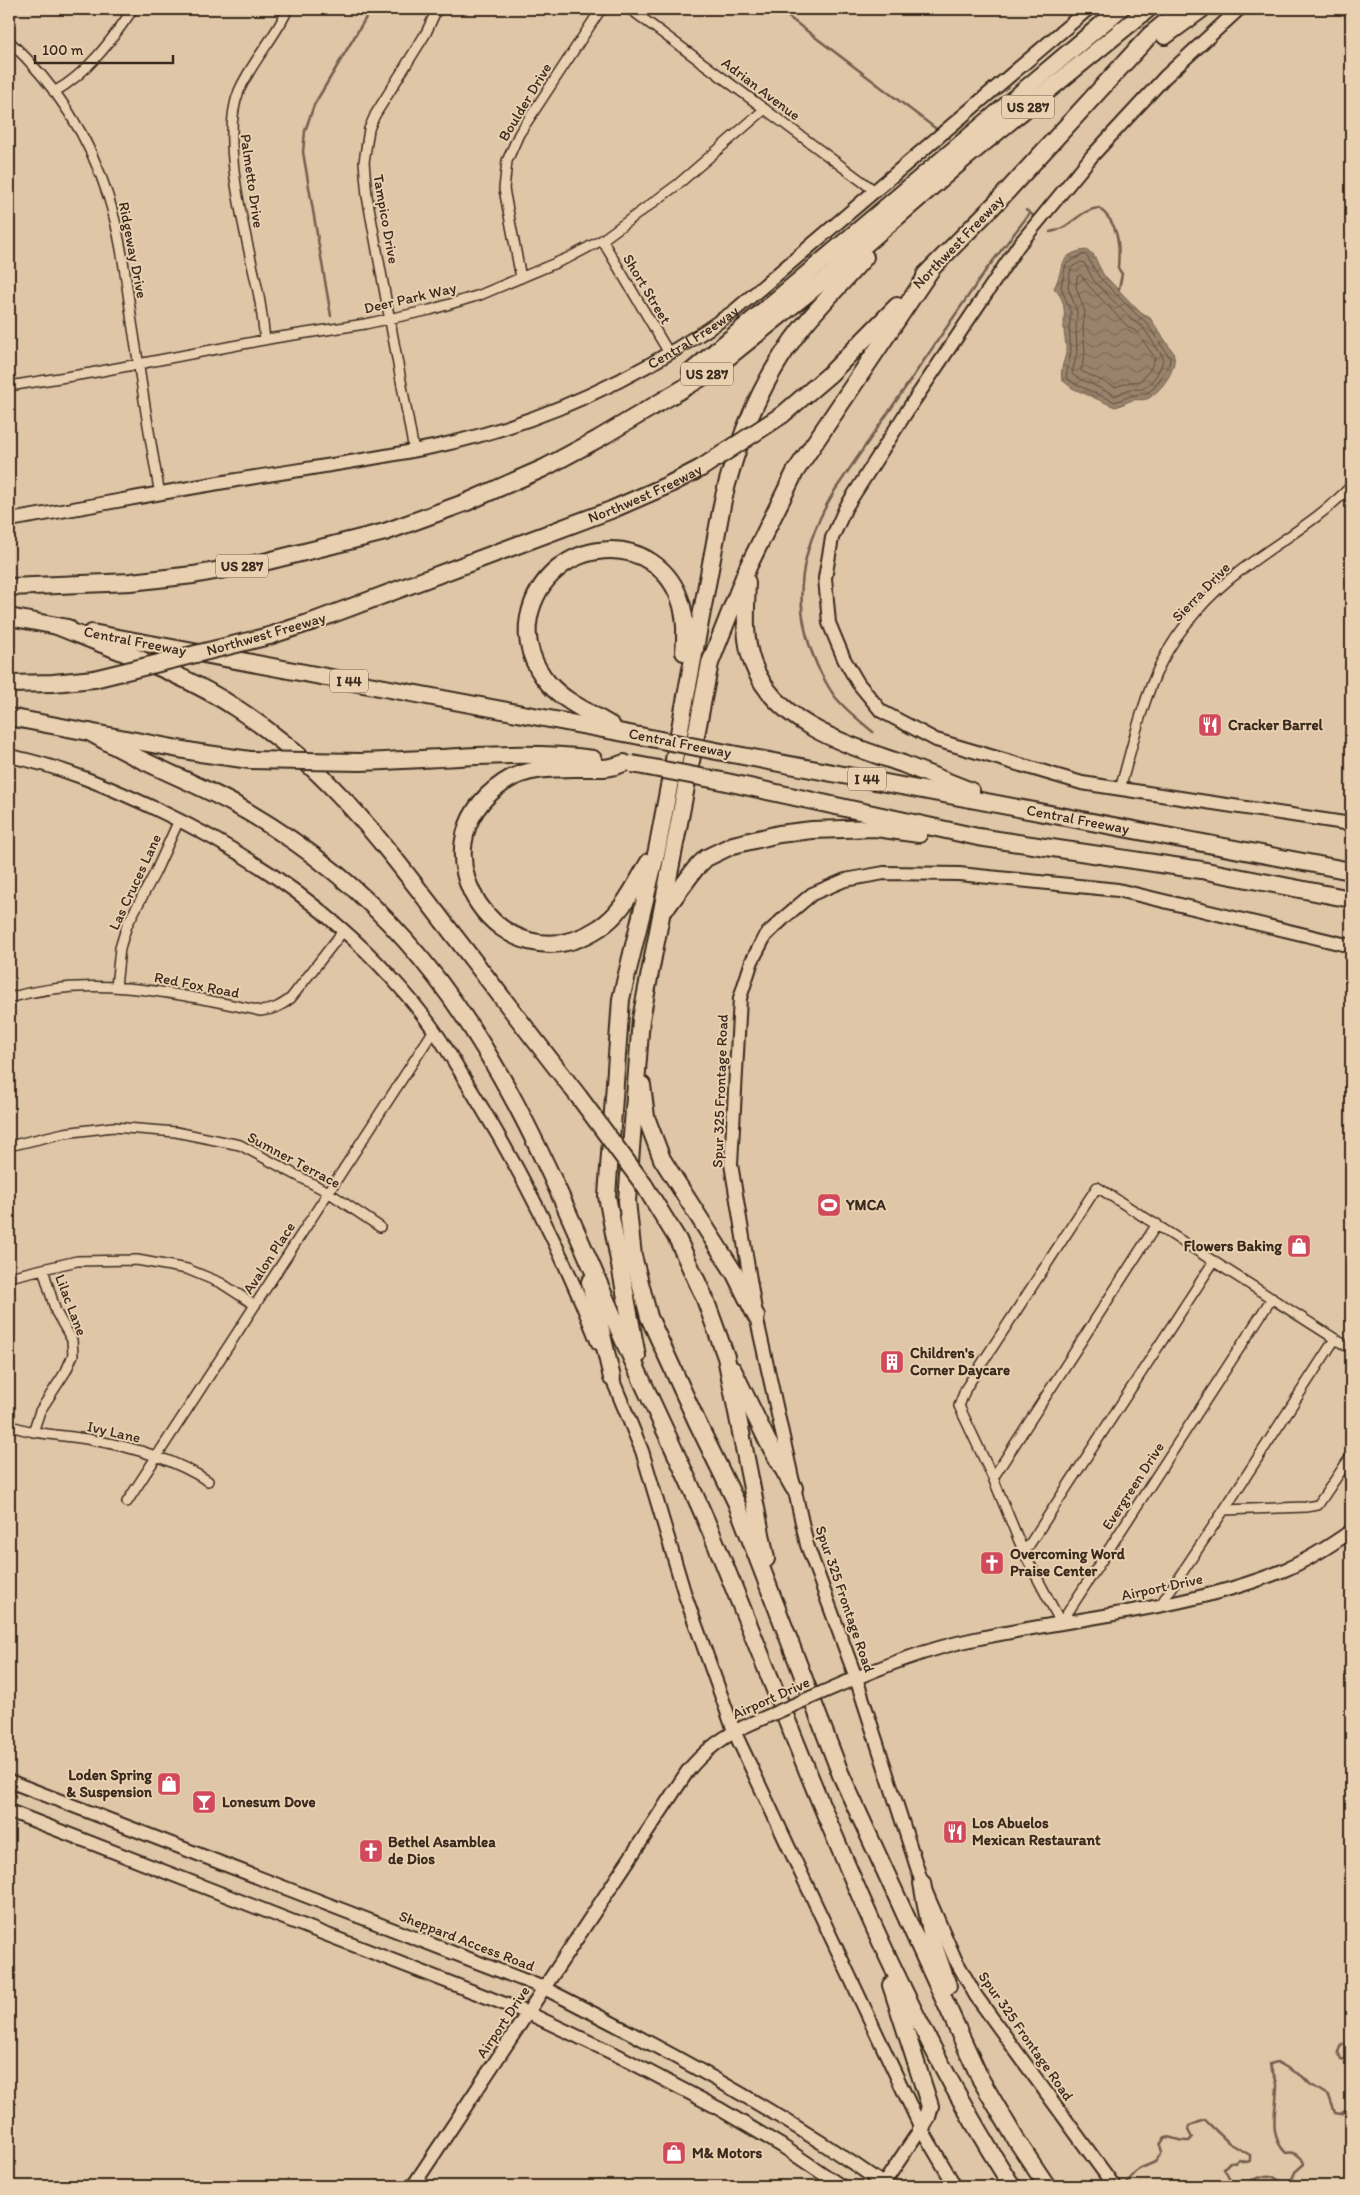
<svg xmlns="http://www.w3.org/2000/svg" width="1360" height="2195" font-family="Itim,sans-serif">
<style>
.water{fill:url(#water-waves);stroke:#735f4d}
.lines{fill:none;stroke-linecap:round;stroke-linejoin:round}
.shore{stroke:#614e3e;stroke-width:1}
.stream{stroke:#735f4d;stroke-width:2.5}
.street-casing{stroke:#3b2a1e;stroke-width:12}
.secondary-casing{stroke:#3b2a1e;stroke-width:16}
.highway-casing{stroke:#3b2a1e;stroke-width:20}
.street{stroke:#e8d0b0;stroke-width:9}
.secondary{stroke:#e8d0b0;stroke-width:12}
.highway{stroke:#e8d0b0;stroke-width:16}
.secondary-bridge-casing{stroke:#3b2a1e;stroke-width:16;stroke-linecap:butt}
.highway-bridge-casing{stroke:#3b2a1e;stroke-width:20;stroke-linecap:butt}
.secondary-bridge{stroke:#e8d0b0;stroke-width:12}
.highway-bridge{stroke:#e8d0b0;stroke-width:16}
.labels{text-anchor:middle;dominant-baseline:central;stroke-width:4;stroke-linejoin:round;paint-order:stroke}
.shield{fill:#e8d0b0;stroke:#6f5c4a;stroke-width:1}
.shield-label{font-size:14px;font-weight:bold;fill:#3b2a1e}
.street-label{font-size:15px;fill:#3b2a1e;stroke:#e8d0b0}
.poi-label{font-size:15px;font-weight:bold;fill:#3b2a1e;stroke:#e8d0b0;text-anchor:start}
</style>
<defs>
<pattern id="water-waves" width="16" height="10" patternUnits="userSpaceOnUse" patternTransform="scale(1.25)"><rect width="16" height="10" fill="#99836d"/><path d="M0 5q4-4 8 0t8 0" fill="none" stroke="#7e6b59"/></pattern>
</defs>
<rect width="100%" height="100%" fill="#dec6a7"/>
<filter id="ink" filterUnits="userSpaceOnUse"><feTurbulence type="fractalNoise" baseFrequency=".02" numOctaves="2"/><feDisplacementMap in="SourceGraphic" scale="10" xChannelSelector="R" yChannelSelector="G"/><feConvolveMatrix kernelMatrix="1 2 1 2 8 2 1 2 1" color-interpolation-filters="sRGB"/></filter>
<g filter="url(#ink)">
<path class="water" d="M1086,250L1093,254L1103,274L1141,313L1150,318L1173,352C1179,367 1162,390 1149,398C1143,401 1139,399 1133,400C1128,401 1121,406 1115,407L1072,388L1062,380C1060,370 1064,362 1066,353C1067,345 1064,336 1064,329C1064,311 1067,302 1054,288C1065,269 1056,254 1086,250Z"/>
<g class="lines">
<path class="shore" d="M1085,255L1088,258L1099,277L1138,316L1146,322L1170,358L1169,365L1154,388L1145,394L1133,395L1115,402L1075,384L1066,377L1071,351L1069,328L1071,313L1061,287L1066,264L1079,256Z
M1081,262L1084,263L1094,281L1133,321L1142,326L1163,357C1163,367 1152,385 1142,389C1138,390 1134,388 1130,389C1125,391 1120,394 1115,395L1078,378L1072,374L1077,352L1076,328L1077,312L1068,287L1071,268Z
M1081,275L1089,286L1127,326L1137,332L1155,358L1150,370L1140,381L1130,382L1115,387L1081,371L1085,353L1083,328L1085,312L1076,287L1077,277Z"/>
<path class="stream" d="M778,9L935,128
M1026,210L1035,217
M1050,232C1069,230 1080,209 1099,208C1119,224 1120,244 1118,268L1122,274L1119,289
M331,316L303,152L305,131L314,105L371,9
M873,732C860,721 847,711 836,698C828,688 823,677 817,665C789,603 801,547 835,490L986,270L1030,213
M1351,2044H1343L1340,2047L1338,2052L1341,2059L1351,2061
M1126,2183L1139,2169L1155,2162L1162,2152L1160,2145L1165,2137C1175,2137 1177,2142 1189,2141L1192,2138L1188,2130L1189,2126L1205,2120L1229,2143L1250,2155V2161L1246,2162L1239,2160L1235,2163L1230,2162L1224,2168L1232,2183C1238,2182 1243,2182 1249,2181C1259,2179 1269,2170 1279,2181L1277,2186
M1289,2186L1295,2172L1304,2164C1302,2156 1294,2151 1286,2153C1267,2135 1277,2107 1277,2085C1277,2078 1271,2071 1270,2064L1277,2062L1302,2076L1310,2084L1329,2096L1335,2113L1341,2114L1351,2105"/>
<defs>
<path id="street" d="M630,9L875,191
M9,41C54,83 89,136 108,196C121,236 126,280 132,322C141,379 149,437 160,494
M54,92C88,73 111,41 133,9
M602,240L669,353
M521,278L504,189L507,161L519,134L601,9
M265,340C263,322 261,304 257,287C246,234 219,140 239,91C252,61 275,38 288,9
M9,386L91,373L274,338L365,324L430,310L480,295L570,257L602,240L677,185L765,109
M414,451L367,196L364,162L369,129L375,115L426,33L437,9
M1120,789C1132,747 1142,702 1161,663C1179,628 1209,594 1240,571C1277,542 1318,521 1351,486
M116,987L120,948L127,925L155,873L179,820
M9,998C92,973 178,994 261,1011C273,1010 281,1006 291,998L344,930
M9,1146L64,1133L113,1127L176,1132L240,1145L328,1192L380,1227
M1157,1224L993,1478L1024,1553L1061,1623L1272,1298
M9,1277L77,1261L137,1260L187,1269L221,1283L255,1305
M9,1425C35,1435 65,1435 92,1440C133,1447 174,1459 208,1481
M33,1432L40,1411L66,1371L73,1355L72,1340L56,1312L43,1269
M993,1478L959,1406L966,1388L1097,1187L1351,1349
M127,1502L434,1030
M1224,1510L1335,1339
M1024,1553L1214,1261
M1161,1604L1224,1510L1306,1507L1318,1505L1351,1456"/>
<g id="secondary">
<path d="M1239,9L1165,77L1092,156L1018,246L909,408L846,507L832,538L825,578L829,623L844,659L858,683L881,711L936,740L1082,783L1351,824"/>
<path id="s1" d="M9,520C83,508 157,493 231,481C302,469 373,460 442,445C548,421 645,374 733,312L1088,9"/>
<path d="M9,756C60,766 109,787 156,809C224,841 287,880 343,930C374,957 410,996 434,1030C448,1050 460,1072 473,1093C522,1172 564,1256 598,1343"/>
<path d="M609,1371L642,1451L685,1595L734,1731L921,2128L955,2186"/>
<path d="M835,1687C881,1667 926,1649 975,1639C1077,1617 1185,1610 1282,1571C1306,1561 1330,1546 1351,1531"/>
<path d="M9,1781L544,1988C662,2048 778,2110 886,2186"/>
<path d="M9,1811L528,2013L621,2057L718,2108L782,2146L841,2186"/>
<path d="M413,2186L687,1772C705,1749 727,1734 752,1723"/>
<path d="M882,2186L921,2128"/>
<path d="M1114,2186L976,1996L955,1959L922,1883L856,1678L807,1545L756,1316L731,1164L740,998L752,961L765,936L786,916L812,894L845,880L884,873L959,874L1118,890L1351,946"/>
</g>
<g id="highway">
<path d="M1165,36L1202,9"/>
<path d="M932,268L795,472L748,567L710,663L641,1019L627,1201L633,1256L649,1317L697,1422L736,1502L841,1775L981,2080L1017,2141L1047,2186"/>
<path d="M925,275L999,200L1150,35L1182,9"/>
<path d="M691,372L1120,9"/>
<path d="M782,415L830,374L897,306"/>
<path d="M747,582C746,610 743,637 753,664C776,725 849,745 903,764C926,773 948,782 971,791"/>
<path d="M9,587L131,582L193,575L264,562L385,532L467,502L544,468L598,439L706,375L823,281L964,159L1148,9"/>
<path d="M9,617L68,628"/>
<path d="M57,626C118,651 184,673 239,710C327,768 379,838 442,920C488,979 533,1038 579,1097"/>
<path d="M92,633L640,736"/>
<path id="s2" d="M269,636L314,621L611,510L666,486L701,468"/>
<path d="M9,684L53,683L94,679"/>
<path d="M9,717L200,753L250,760"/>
<path d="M612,726C591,713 565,702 549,684C533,666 524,641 529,617C546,535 660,525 682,606C686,622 686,636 684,652"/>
<path d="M89,732C107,742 125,752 144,761C179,778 215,792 248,812C306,846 362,891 406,941C505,1052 560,1195 619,1330C649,1398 682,1464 711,1532C803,1754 882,1983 1012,2186"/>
<path id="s3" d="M732,754L1351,871"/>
<path d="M360,762C437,760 515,749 593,759"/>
<path d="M624,763C611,769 601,768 587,768C560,768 527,766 503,783C406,849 503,991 599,928C623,913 635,885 649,862"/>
<path d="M722,781L978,837L1201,870L1351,899"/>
<path d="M667,907L695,869L706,858L733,845L779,834L812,830L876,828L919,834"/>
<path d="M642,1085L646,1117L662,1159L735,1274L756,1316"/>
<path d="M644,1185L678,1240L705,1299L726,1357L766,1559"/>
<path d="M590,1282L612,1378"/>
<path d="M637,1356L607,1196L621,999L657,850L723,500C738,438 763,376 804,325C823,302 845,280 865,257"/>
<path d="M733,1370L768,1442L794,1488"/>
<path d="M922,1883L933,1943L948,1986"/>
<path d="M891,1985L930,2106L927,2117L921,2128"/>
</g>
</defs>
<use href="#street" class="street-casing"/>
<use href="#secondary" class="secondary-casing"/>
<use href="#highway" class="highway-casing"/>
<use href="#street" class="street"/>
<use href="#secondary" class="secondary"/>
<use href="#highway" class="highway"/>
<defs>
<path id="secondary-bridge" d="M752,1723L835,1687"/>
<path id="highway-bridge" d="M701,468L782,415
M94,679L269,636
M640,736L732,754
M250,760L360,762
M632,764L722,781
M579,1097L644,1185"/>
</defs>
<use href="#secondary-bridge" class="secondary-bridge-casing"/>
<use href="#highway-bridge" class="highway-bridge-casing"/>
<use href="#secondary-bridge" class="secondary-bridge"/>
<use href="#highway-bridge" class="highway-bridge"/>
</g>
</g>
<defs>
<symbol id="restaurant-square" viewBox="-11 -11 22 22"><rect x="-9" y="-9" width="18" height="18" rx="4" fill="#d1495b" stroke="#e8d0b0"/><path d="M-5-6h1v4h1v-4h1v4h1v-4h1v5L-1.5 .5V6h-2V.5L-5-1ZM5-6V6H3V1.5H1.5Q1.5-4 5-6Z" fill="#fff"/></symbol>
<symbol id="stadium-square" viewBox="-11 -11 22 22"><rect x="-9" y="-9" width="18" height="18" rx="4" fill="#d1495b" stroke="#e8d0b0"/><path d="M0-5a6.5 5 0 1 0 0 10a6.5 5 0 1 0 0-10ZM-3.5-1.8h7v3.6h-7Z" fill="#fff"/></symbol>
<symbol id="shop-square" viewBox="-11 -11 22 22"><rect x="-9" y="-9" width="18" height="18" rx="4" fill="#d1495b" stroke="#e8d0b0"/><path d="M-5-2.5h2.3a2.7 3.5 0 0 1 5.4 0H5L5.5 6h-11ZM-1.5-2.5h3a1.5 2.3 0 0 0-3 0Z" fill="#fff"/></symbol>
<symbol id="building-square" viewBox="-11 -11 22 22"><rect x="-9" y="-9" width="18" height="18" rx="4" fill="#d1495b" stroke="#e8d0b0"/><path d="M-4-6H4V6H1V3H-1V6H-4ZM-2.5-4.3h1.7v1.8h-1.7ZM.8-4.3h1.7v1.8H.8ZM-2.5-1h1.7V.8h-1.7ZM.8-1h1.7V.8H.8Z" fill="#fff"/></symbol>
<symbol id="church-square" viewBox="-11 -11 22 22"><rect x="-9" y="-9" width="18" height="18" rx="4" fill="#d1495b" stroke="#e8d0b0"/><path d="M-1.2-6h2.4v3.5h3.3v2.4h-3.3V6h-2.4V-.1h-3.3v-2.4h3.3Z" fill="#fff"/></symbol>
<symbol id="bar-square" viewBox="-11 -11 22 22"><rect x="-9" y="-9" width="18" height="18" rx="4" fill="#d1495b" stroke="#e8d0b0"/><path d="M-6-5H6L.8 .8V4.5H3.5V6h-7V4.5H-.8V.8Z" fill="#fff"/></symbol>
</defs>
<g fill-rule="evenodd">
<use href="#restaurant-square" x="1196" y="711" width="28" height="28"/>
<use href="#stadium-square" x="815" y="1191" width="28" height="28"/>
<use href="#shop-square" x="1285" y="1232" width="28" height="28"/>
<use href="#building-square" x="878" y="1348" width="28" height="28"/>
<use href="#church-square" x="978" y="1549" width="28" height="28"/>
<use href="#shop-square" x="155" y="1770" width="28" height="28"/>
<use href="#bar-square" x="190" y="1788" width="28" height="28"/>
<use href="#restaurant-square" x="941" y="1818" width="28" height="28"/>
<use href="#church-square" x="357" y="1837" width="28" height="28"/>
<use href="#shop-square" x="660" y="2139" width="28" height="28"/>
</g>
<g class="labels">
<g class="shield">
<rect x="1002" y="95.5" width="52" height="23" rx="4"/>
<rect x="681" y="362.5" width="52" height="23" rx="4"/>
<rect x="216" y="554.5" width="52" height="23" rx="4"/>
<rect x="330" y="669.5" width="38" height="23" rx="4"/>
<rect x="848" y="767.5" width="38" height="23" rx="4"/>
</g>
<g class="shield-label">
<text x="1028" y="107">US 287</text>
<text x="707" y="374">US 287</text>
<text x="242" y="566">US 287</text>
<text x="349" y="681">I 44</text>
<text x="867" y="779">I 44</text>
</g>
<g class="street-label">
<text transform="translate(761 89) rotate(37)">Adrian Avenue</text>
<text transform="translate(525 102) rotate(-59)">Boulder Drive</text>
<text transform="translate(252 181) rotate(82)">Palmetto Drive</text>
<text transform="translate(386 219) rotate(80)">Tampico Drive</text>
<text transform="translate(958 242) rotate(-46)">Northwest Freeway</text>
<text transform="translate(133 250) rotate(79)">Ridgeway Drive</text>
<text transform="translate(647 289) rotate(59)">Short Street</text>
<text transform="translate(410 298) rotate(-13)">Deer Park Way</text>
<text stroke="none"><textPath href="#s1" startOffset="714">Central Freeway</textPath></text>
<text stroke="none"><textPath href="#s2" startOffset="402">Northwest Freeway</textPath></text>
<text transform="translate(1201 592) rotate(-46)">Sierra Drive</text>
<text transform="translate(266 634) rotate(-16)">Northwest Freeway</text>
<text transform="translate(135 641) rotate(11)">Central Freeway</text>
<text transform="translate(680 743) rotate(11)">Central Freeway</text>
<text stroke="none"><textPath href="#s3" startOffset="352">Central Freeway</textPath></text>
<text transform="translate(135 882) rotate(-65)">Las Cruces Lane</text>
<text transform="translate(197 985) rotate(11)">Red Fox Road</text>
<text transform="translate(720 1091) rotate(-88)">Spur 325 Frontage Road</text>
<text transform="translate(294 1160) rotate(28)">Sumner Terrace</text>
<text transform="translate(269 1258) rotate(-57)">Avalon Place</text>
<text transform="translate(71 1305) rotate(69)">Lilac Lane</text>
<text transform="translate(114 1432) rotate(13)">Ivy Lane</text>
<text transform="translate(1133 1486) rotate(-57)">Evergreen Drive</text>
<text transform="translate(1162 1587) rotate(-12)">Airport Drive</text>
<text transform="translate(845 1599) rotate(71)">Spur 325 Frontage Road</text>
<text transform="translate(771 1698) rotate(-24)">Airport Drive</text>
<text transform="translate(467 1941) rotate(21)">Sheppard Access Road</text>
<text transform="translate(503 2022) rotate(-56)">Airport Drive</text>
<text transform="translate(1026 2036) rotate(55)">Spur 325 Frontage Road</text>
</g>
<g class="poi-label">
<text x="1228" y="725">Cracker Barrel</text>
<text x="846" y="1205">YMCA</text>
<text x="1282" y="1246" text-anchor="end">Flowers Baking</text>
<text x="910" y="1353">Children's<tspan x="910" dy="17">Corner Daycare</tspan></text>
<text x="1010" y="1554">Overcoming Word<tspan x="1010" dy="17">Praise Center</tspan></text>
<text x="152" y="1775" text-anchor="end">Loden Spring<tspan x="152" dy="17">&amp; Suspension</tspan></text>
<text x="222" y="1802">Lonesum Dove</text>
<text x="972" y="1823">Los Abuelos<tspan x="972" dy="17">Mexican Restaurant</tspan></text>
<text x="388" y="1842">Bethel Asamblea<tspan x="388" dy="17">de Dios</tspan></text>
<text x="692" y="2153">M&amp; Motors</text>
</g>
</g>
<rect width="1360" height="2195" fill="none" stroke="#e8d0b0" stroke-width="30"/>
<rect x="15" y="15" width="1330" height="2165" fill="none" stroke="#3b2a1e" stroke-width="2" filter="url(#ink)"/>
<path d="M35 55v8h138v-8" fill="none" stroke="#3b2a1e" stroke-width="2.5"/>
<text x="42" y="55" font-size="15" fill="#3b2a1e" stroke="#e8d0b0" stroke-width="4" paint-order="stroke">100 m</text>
</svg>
